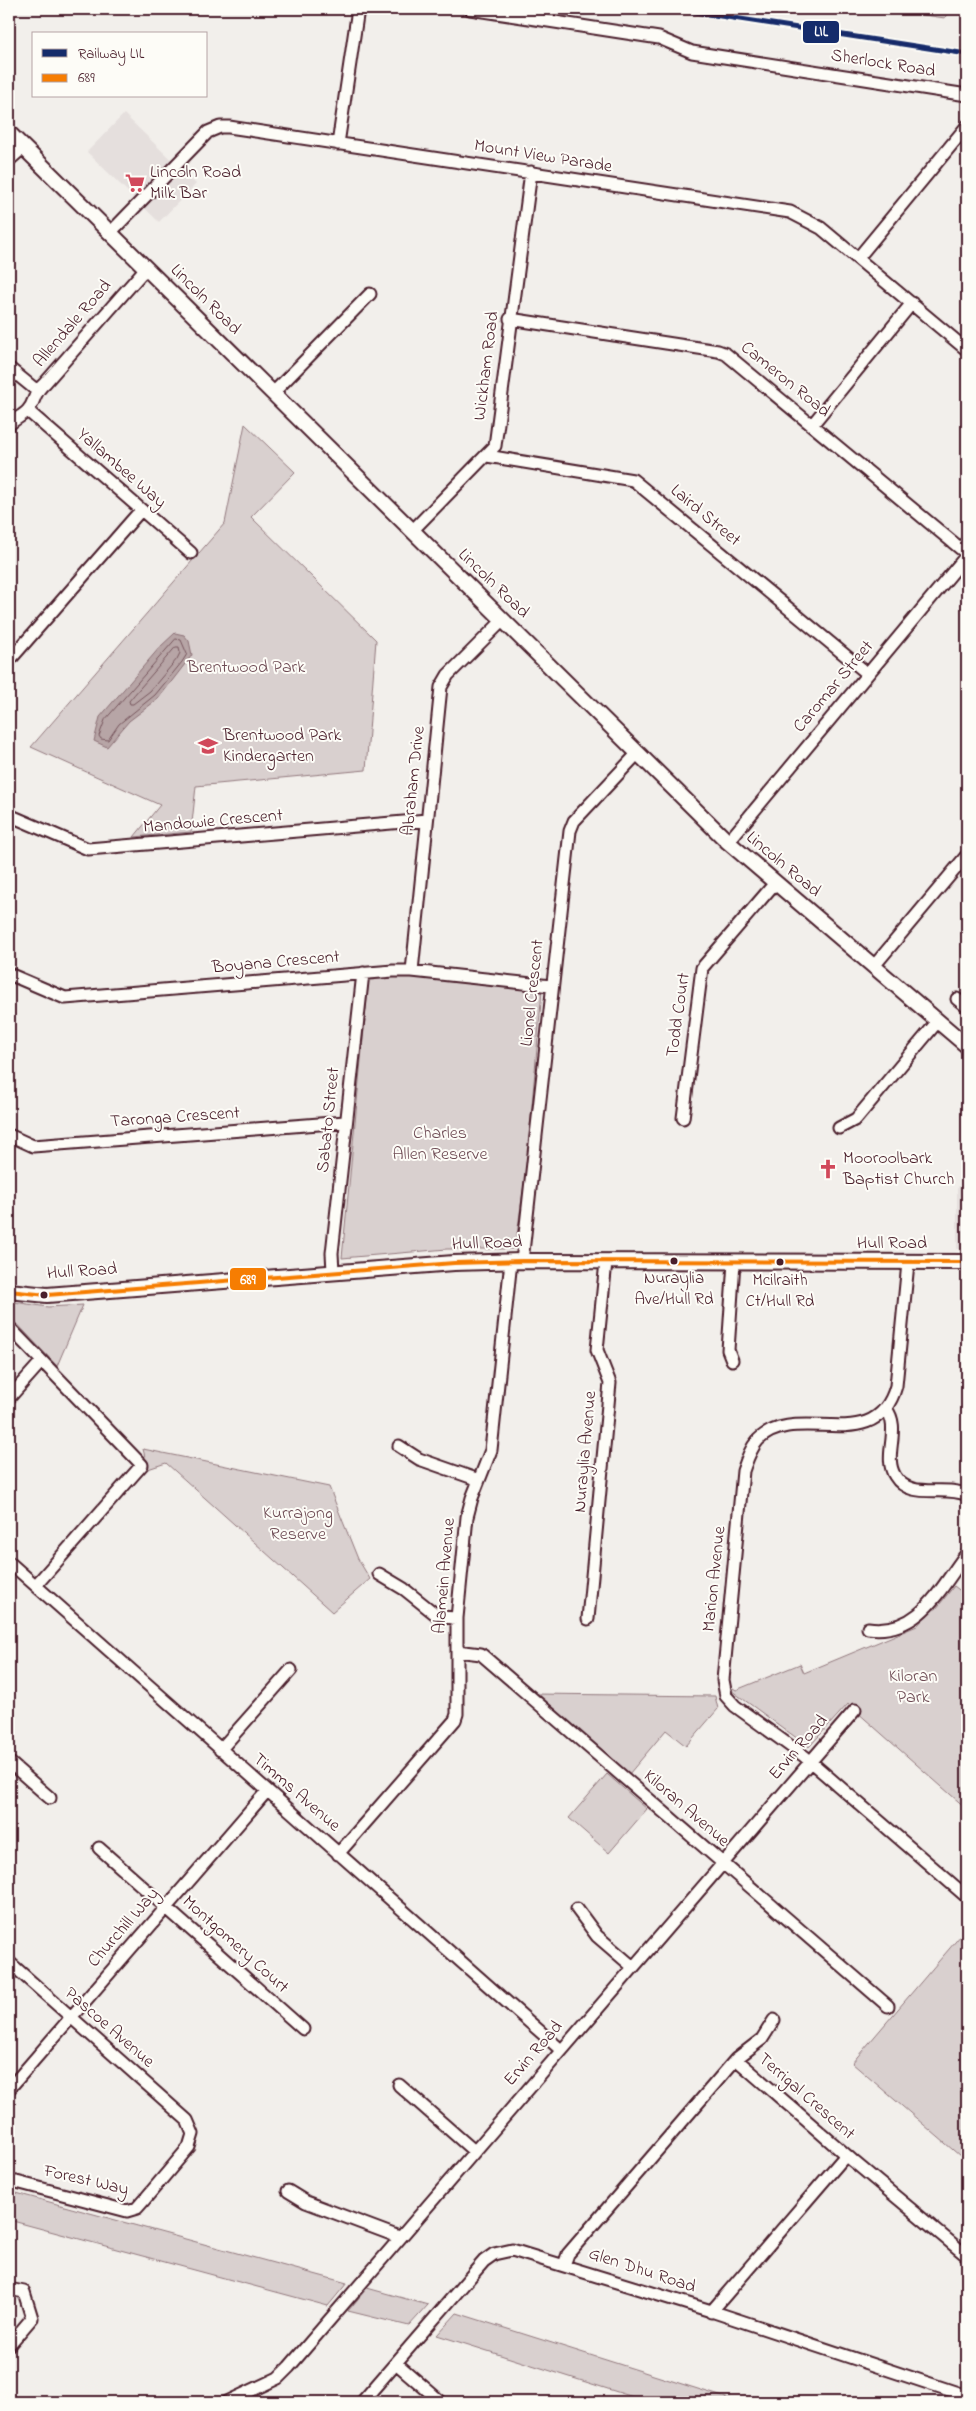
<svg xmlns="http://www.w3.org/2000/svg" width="976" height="2411" font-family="'Indie Flower',sans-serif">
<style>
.built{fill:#e5dfdd}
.green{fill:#d9d0cf;stroke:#92787d}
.water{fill:#b7a5a6;stroke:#8b6f75}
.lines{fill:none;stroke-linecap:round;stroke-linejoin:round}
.shore{stroke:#76555c;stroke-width:1}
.minor-casing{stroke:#4a1f2b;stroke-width:15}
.major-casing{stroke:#4a1f2b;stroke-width:18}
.minor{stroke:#fdfcf7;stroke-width:11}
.major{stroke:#fdfcf7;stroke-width:14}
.bus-1-casing{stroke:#fdfcf7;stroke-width:8}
.bus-1{stroke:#f67d02;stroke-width:4}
.rail-1-casing{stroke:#fdfcf7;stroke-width:9}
.rail-1{stroke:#152c6b;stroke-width:5}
.bus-dot{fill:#4a1f2b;stroke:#fdfcf7;stroke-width:2}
.labels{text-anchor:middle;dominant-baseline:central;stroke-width:4;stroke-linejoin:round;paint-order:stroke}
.bus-label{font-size:17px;fill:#4a1f2b;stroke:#fdfcf7}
.street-label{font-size:18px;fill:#4a1f2b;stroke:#fdfcf7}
.poi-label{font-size:18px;fill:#4a1f2b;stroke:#fdfcf7;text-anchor:start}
.park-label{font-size:18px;fill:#6e4b54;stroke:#fdfcf7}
.line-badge{stroke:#fdfcf7;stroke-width:2}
.badge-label{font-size:14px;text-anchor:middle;font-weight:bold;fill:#fff}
</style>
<rect width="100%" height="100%" fill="#f2efeb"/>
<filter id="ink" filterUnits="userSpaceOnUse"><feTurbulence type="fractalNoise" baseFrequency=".02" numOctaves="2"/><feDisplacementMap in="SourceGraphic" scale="10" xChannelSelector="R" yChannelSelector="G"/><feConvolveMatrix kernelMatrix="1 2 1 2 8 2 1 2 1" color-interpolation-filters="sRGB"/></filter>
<g filter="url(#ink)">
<path class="built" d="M124,114L196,184L159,222L87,152Z
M967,1172V1249H957V1189Z"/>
<path class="green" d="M910,9H949L945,18L910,13Z
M245,424L295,472L251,517L376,640L366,770L196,786L191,832L134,837L160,805L31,747L225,523Z
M414,976L542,991L527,1162L515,1249H447L342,1258L369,977Z
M14,1302L48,1307L83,1305L57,1366L9,1315V1306Z
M143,1449L329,1487L358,1559L370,1579L332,1612L166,1463L148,1469Z
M954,1586L967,1596V1809L848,1704L809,1747L732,1691L733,1688L736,1690L800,1664L804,1673L917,1626L932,1609H936Z
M534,1694L715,1696L718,1709L686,1746L666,1730L629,1774Z
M607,1774L647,1809L609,1853L569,1818Z
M967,1928V2162L852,2063Z
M9,2191L347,2283L328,2306L9,2220Z
M367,2288L428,2305L409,2326L348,2311Z
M457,2313L739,2402H649L437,2335Z"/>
<path class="water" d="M175,633L184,635L189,641L192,655L158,699L129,721L107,747L94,741L100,717L160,647Z"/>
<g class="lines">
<path class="shore" d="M176,639L181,640L187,654L182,662L155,695L119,724L108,740L101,739L99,736L105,720Z
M176,647H179L180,653L177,659L150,691L133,704H130L129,701L134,695Z"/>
<defs>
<path id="minor" d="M470,9L659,38L692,52L967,95
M338,144L358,9
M9,160L24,147
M110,233L208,132L220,127H229L790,212L821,228L967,350
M858,258L967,126
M510,319L718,351L726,354L967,554
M9,368L36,390
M273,393L370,294
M28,411L191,553
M9,425C14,419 23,416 28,410C36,401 32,394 45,383L146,268
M812,425L912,303
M487,456L633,480L868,674
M412,531L495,446L531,172
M9,661L141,510
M9,815L88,849L427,820
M728,842L967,555
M874,966L967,855
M412,971L441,687L448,675L503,620
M9,974L65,998L393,971H412L551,986
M957,999L967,1007
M683,1118L702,968L775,883
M839,1128L856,1119L938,1021
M9,1135L33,1146L345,1122
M522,1261L570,831L574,821L637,754
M908,1263L896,1386C876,1459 797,1401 758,1440C750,1449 747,1460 743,1471L723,1680L726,1696L735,1706L804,1756L967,1897
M333,1271L332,1253L363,973
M9,1327L142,1465L36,1585
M732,1360L728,1350L734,1262
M9,1398L42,1361
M886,1409C902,1428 882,1456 895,1476C910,1501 945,1484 967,1495
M399,1446L419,1459L479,1480
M9,1562L561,2050
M379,1574L404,1589L439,1617L457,1618
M588,1619L610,1383L597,1350L606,1262
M868,1628C920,1635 940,1588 967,1553
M457,1651L481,1654L888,2006
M220,1750L291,1670
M9,1762L50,1798
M99,1848L303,2029
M338,1854L455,1720L457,1714V1618L467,1517L472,1498L491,1450L511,1261
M577,1909L597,1936L633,1967
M9,1962L187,2120L193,2134L189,2147L145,2199L137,2208L127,2211L9,2180
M736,2059L762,2039L774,2020
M399,2085L474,2151
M9,2089L267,1791
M288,2191L306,2202L399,2237
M564,2265L568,2254L736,2059L853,2161L967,2256
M9,2289L24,2292L32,2318L9,2345
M711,2312L846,2155
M396,2363L441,2402
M227,2402L278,2378L289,2367L855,1710
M362,2402L484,2261L494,2254L512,2250L708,2310L967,2396"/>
<path id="major" d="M9,133L728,842L967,1046
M9,1291L47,1295L454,1263L522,1261L967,1262"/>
</defs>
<use href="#minor" class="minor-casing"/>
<use href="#major" class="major-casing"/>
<use href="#minor" class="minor"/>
<use href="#major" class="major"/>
<defs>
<path id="bus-1" d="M9,1291L47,1295L454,1263L522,1261L967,1262"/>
</defs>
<use href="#bus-1" class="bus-1-casing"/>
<use href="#bus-1" class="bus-1"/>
<defs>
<path id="rail-1" d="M675,9L967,54"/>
</defs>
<use href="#rail-1" class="rail-1-casing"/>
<use href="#rail-1" class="rail-1"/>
</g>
</g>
<defs>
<symbol id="supermarket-bare" viewBox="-9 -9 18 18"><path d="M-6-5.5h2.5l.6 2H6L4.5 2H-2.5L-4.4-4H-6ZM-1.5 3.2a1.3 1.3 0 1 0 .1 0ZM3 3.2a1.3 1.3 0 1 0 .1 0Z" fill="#d1495b" stroke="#fdfcf7" stroke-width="2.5" paint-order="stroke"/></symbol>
<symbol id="school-bare" viewBox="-9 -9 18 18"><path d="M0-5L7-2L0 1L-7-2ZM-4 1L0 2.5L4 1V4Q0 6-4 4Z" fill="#d1495b" stroke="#fdfcf7" stroke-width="2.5" paint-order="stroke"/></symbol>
<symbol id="church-bare" viewBox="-9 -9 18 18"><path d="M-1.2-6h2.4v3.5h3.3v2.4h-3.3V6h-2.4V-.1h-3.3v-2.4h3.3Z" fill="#d1495b" stroke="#fdfcf7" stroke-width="2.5" paint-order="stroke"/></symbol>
</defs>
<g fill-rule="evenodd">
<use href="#supermarket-bare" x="121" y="169" width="28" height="28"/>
<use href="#school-bare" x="194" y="732" width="28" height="28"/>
<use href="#church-bare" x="814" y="1155" width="28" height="28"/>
</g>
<g class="bus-dot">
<circle cx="674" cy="1261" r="4.5"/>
<circle cx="780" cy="1262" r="4.5"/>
<circle cx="44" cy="1295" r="4.5"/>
</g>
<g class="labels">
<g class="bus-label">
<text x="674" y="1278">Nuraylia<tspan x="674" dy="21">Ave/Hull Rd</tspan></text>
<text x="780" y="1280">Mcilraith<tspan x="780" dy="21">Ct/Hull Rd</tspan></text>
</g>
<g class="street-label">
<text transform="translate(883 64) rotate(9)">Sherlock Road</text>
<text transform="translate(543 157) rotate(9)">Mount View Parade</text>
<text transform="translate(205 300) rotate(45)">Lincoln Road</text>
<text transform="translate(73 324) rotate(-49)">Allendale Road</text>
<text transform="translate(487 366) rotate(-83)">Wickham Road</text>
<text transform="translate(785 380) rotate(39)">Cameron Road</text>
<text transform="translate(121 469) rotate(41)">Yallambee Way</text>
<text transform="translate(705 516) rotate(40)">Laird Street</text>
<text transform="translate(493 584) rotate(44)">Lincoln Road</text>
<text transform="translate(834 687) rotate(-50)">Caromar Street</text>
<text transform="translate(414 781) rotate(-84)">Abraham Drive</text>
<text transform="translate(213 822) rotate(-5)">Mandowie Crescent</text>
<text transform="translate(783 865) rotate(40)">Lincoln Road</text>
<text transform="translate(276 963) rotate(-5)">Boyana Crescent</text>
<text transform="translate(533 993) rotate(-84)">Lionel Crescent</text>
<text transform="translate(679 1015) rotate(-82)">Todd Court</text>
<text transform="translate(175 1118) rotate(-4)">Taronga Crescent</text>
<text transform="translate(329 1120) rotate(-84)">Sabato Street</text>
<text transform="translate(487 1244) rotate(-2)">Hull Road</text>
<text x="892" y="1244">Hull Road</text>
<text transform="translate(82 1272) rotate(-4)">Hull Road</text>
<text transform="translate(586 1452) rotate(-85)">Nuraylia Avenue</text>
<text transform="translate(445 1576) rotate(-85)">Alamein Avenue</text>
<text transform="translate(715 1579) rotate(-84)">Marion Avenue</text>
<text transform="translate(799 1748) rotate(-49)">Ervin Road</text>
<text transform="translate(296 1793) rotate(41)">Timms Avenue</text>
<text transform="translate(686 1809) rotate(41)">Kiloran Avenue</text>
<text transform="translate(124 1928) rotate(-49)">Churchill Way</text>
<text transform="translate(235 1945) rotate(42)">Montgomery Court</text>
<text transform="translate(109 2028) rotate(41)">Pascoe Avenue</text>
<text transform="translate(534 2054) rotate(-49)">Ervin Road</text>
<text transform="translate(806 2097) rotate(41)">Terrigal Crescent</text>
<text transform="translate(86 2181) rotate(13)">Forest Way</text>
<text transform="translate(642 2271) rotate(18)">Glen Dhu Road</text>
</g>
<g class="poi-label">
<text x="150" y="173">Lincoln Road<tspan x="150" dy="21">Milk Bar</tspan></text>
<text x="223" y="736">Brentwood Park<tspan x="223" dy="21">Kindergarten</tspan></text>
<text x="843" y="1159">Mooroolbark<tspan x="843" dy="21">Baptist Church</tspan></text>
</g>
<g class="park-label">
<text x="246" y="668">Brentwood Park</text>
<text x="440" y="1134">Charles<tspan x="440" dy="21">Allen Reserve</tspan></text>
<text x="298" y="1514">Kurrajong<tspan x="298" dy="21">Reserve</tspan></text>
<text x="913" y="1677">Kiloran<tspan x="913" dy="21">Park</tspan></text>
</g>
</g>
<g class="line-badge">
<rect x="802" y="20" width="38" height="24" rx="5" fill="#152c6b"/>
<rect x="229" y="1267" width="38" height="24" rx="5" fill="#f67d02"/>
</g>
<g class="badge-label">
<text x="821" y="36">LIL</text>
<text x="248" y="1284">689</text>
</g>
<rect width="976" height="2411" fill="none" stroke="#fdfcf7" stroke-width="30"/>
<rect x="15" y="15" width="946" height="2381" fill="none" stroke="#4a1f2b" stroke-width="2" filter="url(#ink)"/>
<rect x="32" y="32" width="175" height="65" fill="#fdfcf7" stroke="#b5a4a5"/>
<rect x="42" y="49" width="25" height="8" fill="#152c6b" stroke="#b5a4a5"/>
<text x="78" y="58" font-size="15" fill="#4a1f2b">Railway LIL</text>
<rect x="42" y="74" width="25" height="8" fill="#f67d02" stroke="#b5a4a5"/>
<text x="78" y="82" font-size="15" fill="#4a1f2b">689</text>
</svg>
